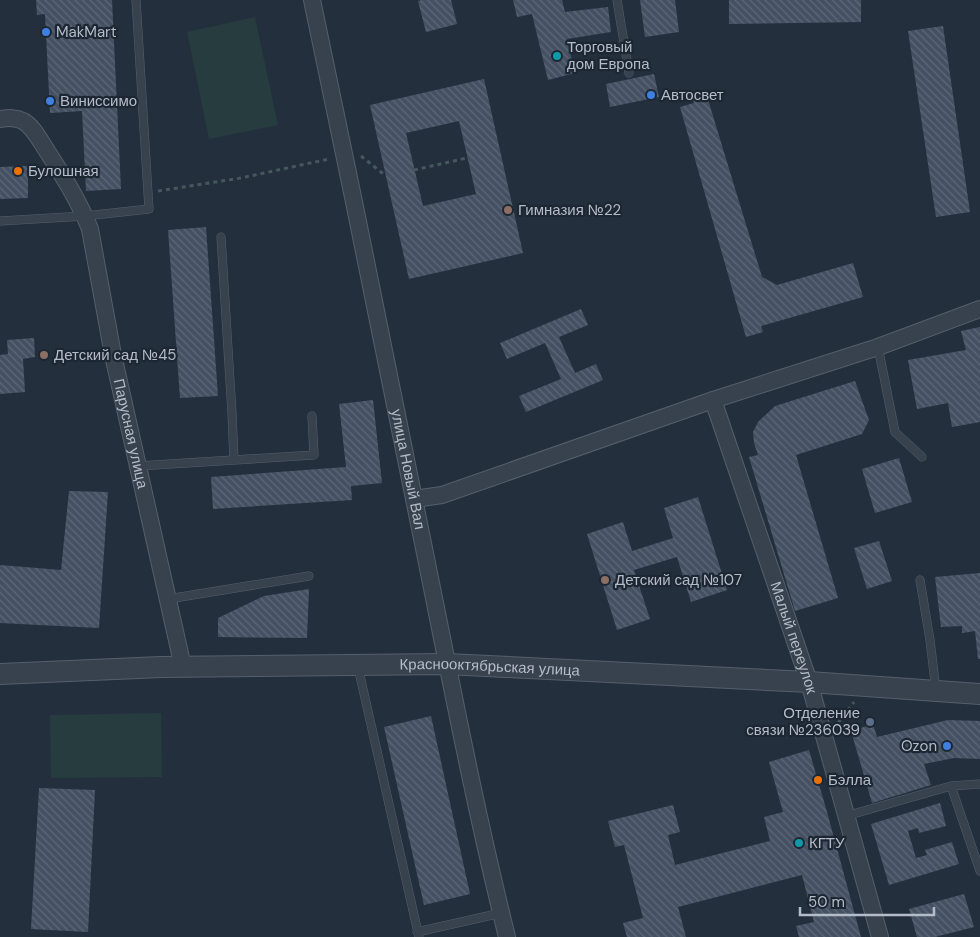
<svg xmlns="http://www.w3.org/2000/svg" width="980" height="937" font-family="'DM Sans',sans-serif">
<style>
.garden{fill:#263c3f}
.building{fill:url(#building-back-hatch);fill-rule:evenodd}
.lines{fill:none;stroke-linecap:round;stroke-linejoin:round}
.service-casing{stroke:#565f6c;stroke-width:9}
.minor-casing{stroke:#565f6c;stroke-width:18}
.tertiary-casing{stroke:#565f6c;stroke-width:22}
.path{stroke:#44595c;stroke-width:3;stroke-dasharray:4 4;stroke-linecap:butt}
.service{stroke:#38414e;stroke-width:8}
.minor{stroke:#38414e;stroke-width:16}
.tertiary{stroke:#38414e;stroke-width:20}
.shop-dot{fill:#3f7fe0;stroke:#1d2633;stroke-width:2}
.culture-dot{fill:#0f9aa8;stroke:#1d2633;stroke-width:2}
.food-dot{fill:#e8710a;stroke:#1d2633;stroke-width:2}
.education-dot{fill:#8d6e63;stroke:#1d2633;stroke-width:2}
.service-dot{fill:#5c6f8a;stroke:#1d2633;stroke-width:2}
.labels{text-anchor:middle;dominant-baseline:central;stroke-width:4.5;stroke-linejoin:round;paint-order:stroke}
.poi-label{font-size:15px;fill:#b4bcc9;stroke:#1d2633;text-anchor:start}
.street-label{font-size:15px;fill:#b4bcc9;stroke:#1d2633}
</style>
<defs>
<pattern id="building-back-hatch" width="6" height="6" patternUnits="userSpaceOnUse" patternTransform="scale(1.25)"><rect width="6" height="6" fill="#455162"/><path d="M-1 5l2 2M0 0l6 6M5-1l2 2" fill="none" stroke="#5d6877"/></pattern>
</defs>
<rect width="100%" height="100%" fill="#242f3e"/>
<path class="garden" d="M255,17L278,125L209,139L187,32Z
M161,713L162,777L51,778L50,715Z"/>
<path class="building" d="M36,0H112L121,189L86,191L82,111L50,113L45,14L37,15Z
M422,0H451L457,24L426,32L418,1Z
M513,0H562L565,12L608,7L611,32L567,39L575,73L548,80L532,14L517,17Z
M640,0H675L679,32L645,37Z
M729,0H861V22L729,24Z
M943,26L970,212L936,217L908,31Z
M654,74L659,97L610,107L606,84Z
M484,79L523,253L409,279L370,105ZM459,121L476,194L423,206L406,133Z
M706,93L762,277L777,285L853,263L863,297L761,326L763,332L746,337L680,107L694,103L692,97Z
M28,166V198L0,199V167Z
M206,227L218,396L180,398L168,230Z
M581,309L588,325L559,337L575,373L596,364L603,380L526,412L519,396L561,379L545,343L507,359L500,343Z
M980,327V422L952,427L948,403L917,409L908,360L966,350L961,331Z
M34,338L35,357L23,359L25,392L0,394V355L8,354L7,340Z
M855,381L869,420L862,434L796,455L838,598L795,611L749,457L758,455L754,443L753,432L758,422L775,406Z
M373,400L382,483L351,486L352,500L213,509L211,477L346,467L339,404Z
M899,458L912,502L875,513L862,469Z
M69,491L108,492L99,628L0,623V565L61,570Z
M698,497L727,590L691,602L677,557L634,570L650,619L617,630L587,534L623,522L632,551L673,538L664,508Z
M879,541L892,581L867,589L854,548Z
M980,573V659H978L975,631L962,633V626L941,627L935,577Z
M309,589L307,638L218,637V618L264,596Z
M431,716L470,894L424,905L384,727Z
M948,720L980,721V759L954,758L924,764L931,785L872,803L851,731L873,724L877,737Z
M809,750L827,812L861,937H799L796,926L814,922L802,875L678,907L686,937H627L623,923L643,918L624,845L615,847L608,821L673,805L680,832L668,835L675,865L770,841L764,817L783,812L769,762Z
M39,788L95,790L88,932L31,929Z
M940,803L946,826L919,833L918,828L908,831L916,858L927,855L925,850L952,842L959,864L889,885L871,824Z
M964,894L974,927L935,937H917L909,909Z"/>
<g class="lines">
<defs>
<path id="service" d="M617,0L629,73
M0,221L85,216L149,209L136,0
M221,237L232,413L234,460
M878,347L895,432L922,457
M138,466L314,455L312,416
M920,580L930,640L936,690
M168,599L309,576
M358,667L419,937
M951,786L980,784
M846,816L951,786L980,871
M417,932L501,913"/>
<g id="minor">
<path id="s1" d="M312,0C347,166 381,333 414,499C444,645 471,792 507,937"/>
<path id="s2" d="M0,119C8,118 15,117 23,121C34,127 40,141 47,151C63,176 79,201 90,229L113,355L183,667"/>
<path id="s3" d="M713,400L809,682L880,937"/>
<path d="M414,499L442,495L713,400L878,347L980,309"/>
</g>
<g id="tertiary">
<path id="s4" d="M0,674L161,667L447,664L809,682L980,694"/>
</g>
</defs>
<use href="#service" class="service-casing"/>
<use href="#minor" class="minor-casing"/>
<use href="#tertiary" class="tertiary-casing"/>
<path class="path" d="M361,156L386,176
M414,170L467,158
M158,191L241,178L329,159
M838,723L854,702"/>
<use href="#service" class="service"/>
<use href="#minor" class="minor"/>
<use href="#tertiary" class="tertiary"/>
</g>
<g class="shop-dot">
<circle cx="46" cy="32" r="5"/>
<circle cx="651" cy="95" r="5"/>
<circle cx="50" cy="101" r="5"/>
<circle cx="947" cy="746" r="5"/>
</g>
<g class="culture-dot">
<circle cx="557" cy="56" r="5"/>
<circle cx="799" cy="843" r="5"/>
</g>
<g class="food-dot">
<circle cx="18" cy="171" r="5"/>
<circle cx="818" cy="780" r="5"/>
</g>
<g class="education-dot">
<circle cx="508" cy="210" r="5"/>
<circle cx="44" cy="355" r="5"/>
<circle cx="605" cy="580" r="5"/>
</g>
<circle class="service-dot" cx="870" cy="722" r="5"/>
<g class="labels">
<g class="poi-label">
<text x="56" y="32">MakMart</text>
<text x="567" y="47">Торговый<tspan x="567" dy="17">дом Европа</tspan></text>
<text x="661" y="95">Автосвет</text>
<text x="60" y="101">Виниссимо</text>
<text x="28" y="171">Булошная</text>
<text x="518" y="210">Гимназия №22</text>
<text x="54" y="355">Детский сад №45</text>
<text x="615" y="580">Детский сад №107</text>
<text x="860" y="713" text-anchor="end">Отделение<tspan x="860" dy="17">связи №236039</tspan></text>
<text x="937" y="746" text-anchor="end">Ozon</text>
<text x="828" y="780">Бэлла</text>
<text x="809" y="843">КГТУ</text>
</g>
<g class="street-label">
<text stroke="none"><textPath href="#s2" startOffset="360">Парусная улица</textPath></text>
<text stroke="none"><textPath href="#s1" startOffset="479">улица Новый Вал</textPath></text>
<text stroke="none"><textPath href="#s3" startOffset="251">Малый переулок</textPath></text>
<text stroke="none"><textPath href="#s4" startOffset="490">Краснооктябрьская улица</textPath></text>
</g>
</g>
<path d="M800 907v8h134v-8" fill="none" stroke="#b4bcc9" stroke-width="2.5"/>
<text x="808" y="907" font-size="15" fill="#b4bcc9" stroke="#1d2633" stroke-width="4" paint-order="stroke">50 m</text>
</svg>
